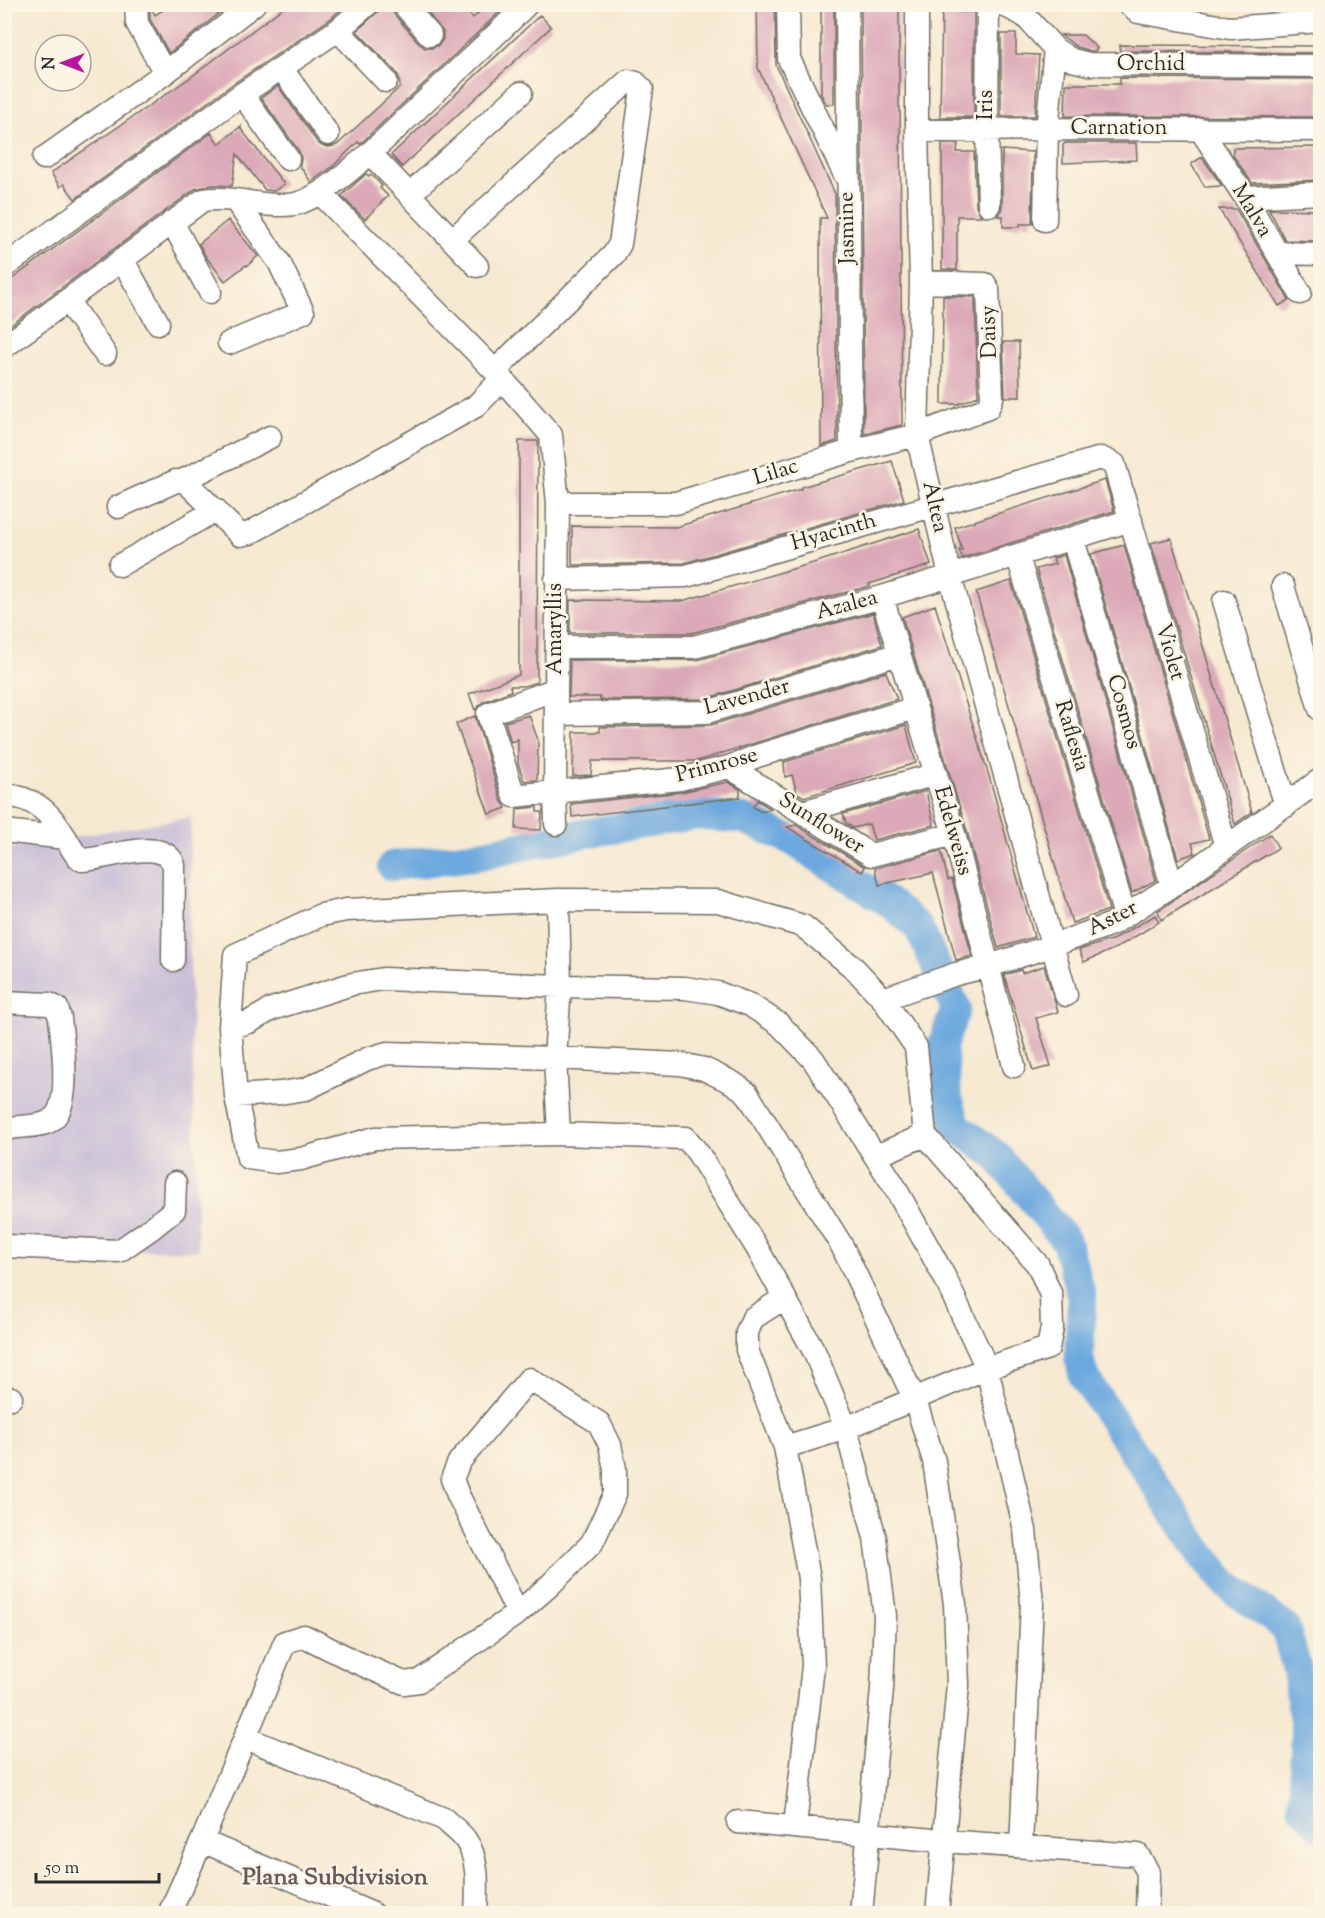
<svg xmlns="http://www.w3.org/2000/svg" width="1325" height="1918" font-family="'Sorts Mill Goudy',serif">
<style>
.industrial{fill:#c9bfd7}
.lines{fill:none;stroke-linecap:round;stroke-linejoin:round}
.river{stroke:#6da9de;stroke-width:30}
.building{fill:#dba9b8}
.minor-casing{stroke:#726e65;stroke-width:25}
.minor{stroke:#fff;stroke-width:22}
.labels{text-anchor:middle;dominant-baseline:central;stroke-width:5;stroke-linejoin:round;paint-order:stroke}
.street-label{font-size:22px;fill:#2b2b2b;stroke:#fcf5e5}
.neighbourhood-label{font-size:24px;font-weight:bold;fill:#69575c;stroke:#fcf5e5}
</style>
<rect width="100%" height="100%" fill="#fcf5e5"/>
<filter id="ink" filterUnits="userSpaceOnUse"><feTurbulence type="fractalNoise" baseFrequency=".0167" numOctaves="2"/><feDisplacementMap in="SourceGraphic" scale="12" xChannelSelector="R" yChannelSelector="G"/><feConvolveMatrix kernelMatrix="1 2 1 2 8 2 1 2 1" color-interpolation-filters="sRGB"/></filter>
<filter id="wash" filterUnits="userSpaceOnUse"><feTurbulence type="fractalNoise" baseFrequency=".008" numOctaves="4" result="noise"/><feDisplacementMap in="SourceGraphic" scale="24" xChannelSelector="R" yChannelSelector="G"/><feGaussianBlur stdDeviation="1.35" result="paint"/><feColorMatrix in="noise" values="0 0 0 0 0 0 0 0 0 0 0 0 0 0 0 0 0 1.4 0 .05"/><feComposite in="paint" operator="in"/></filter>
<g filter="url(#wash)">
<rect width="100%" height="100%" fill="#f6e9d1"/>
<path class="industrial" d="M191,817L189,925L198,1251L35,1248L5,1246V849Z"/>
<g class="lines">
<path class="river" d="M392,866L480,855L581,834L699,815L744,819L791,840L892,905L918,927L956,1008L942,1046L947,1096L957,1127L996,1155L1066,1241L1082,1298L1079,1357L1084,1377L1201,1553L1228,1586L1285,1627L1297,1669L1306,1735L1302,1806L1320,1826"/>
</g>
<g id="blocks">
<path class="building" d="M173,4H231L169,53L150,19V10L152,9L155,15Z
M288,4H347L330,19L234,83L75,199L64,184L60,187L51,173L191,77Z
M386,4H390L393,13L420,44L425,48H432L439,45L443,39V32L421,4H460L473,18L488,4H508L360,144L358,142L332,167L311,182L300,166L301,158L299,151L261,98L278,86L317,142L322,146L329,147L337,145L400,87L399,77L396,72L357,31Z
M757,4H775L776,65L835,194L837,441L821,446L820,218H827L758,68Z
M821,4H834V104H826L821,94Z
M861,4H899V107H900L902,425L864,434Z
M942,4H960V12H974V117H940Z
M540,15L551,27L402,167L391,155Z
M1001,34H1016V54L1039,55L1035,116H1001Z
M1061,35H1083L1097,48L1095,51H1091L1077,47Z
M1120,45L1320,46V53L1120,51Z
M1120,78L1320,79V117L1065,116L1066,84H1120Z
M241,126V129L284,184L274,191L265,190L237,154L232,186L213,185L195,189L4,330V285L211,133L219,144Z
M1065,143H1136L1137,160L1063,163V145Z
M942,144H958L957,152H974L976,205L981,216H957V270L942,269Z
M1320,147V180L1252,183L1233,155V148Z
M1002,150L1033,152L1032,224H1020V227H1003V216H997L1001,211L1002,205Z
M1202,157L1222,186L1205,187L1191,164Z
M366,174L369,176L371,174L382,186L380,188L388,196L365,219L341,196Z
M1219,209H1236L1289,300L1279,306Z
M1269,209L1320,210V241L1285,240Z
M228,220L258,256L247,266L246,265L225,281L206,257L199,244Z
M943,296L975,297L978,396L958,404H942Z
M1003,342H1019L1020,397H1005Z
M519,441H538L537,682L524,686H510L511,691L483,702L475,710L469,694L519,675Z
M892,461L904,500L684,563L572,565V526L676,527L801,489V487Z
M1105,480L1114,511L962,558L959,550H962L955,527Z
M919,529L931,565L869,584L870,586L692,633H570V600L682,601L820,561Z
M1171,538L1252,812L1235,824L1151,543Z
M1124,545L1209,839L1192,843L1195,853L1178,859L1091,554Z
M1064,555L1156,880L1132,893L1036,569L1055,564L1053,558Z
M1011,581L1109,910L1072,923L976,592Z
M935,605L989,776L1034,937L998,948L967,831L902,617Z
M873,613L882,645L705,699L600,700V697H569L570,660H697Z
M886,672L897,699L697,761H592L591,775L573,776L574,732H600V727L711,725Z
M529,715L538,740L537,780L524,781L518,763V739L511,742L505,722Z
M475,716L501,800L506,808L489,814L456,724Z
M906,725L916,763L804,797L797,793L792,775L785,777L784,762Z
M728,782L740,789V797L572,817L571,804L681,792Z
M926,791L934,825L874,840L869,824L853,828L846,823L843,814Z
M757,800L771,809L761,812L753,807Z
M537,807V812H542L541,830L516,829L517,809Z
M796,825L865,867L862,872L787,827Z
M1270,834L1278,848L1161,920L1158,911Z
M941,851L948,880L952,879L972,956L956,960L933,873L879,885L875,868Z
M1155,915L1159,922L1118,947L1084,962L1079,950L1114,939Z
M1044,966L1058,1012L1036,1018L1051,1066L1033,1071L1004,975L1021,970L1022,973Z"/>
</g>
</g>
<g filter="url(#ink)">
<use href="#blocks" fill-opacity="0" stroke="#726e65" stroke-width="1.5"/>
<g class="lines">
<defs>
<path id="minor" d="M136,4L137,23L165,73
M403,4L430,35
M788,4L789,59L845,175
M847,4L851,451
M917,4V131L921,282L917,435L950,576L1066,995
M988,4L987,130L989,205
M1002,4L1025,16L1055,49L1072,60L1089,64L1320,66
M1129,4L1138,12L1230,28L1320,21
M338,30L386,81
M282,69L328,134
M242,94L288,159
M1200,129L1245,197L1300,293
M917,131L1047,129L1320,130
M370,153L477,266
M44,158L165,73L254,4
M320,193L495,371L551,435L558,503L555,792L556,824
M410,194L521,93
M1245,197L1320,193
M1045,220L1047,129L1055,49
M172,222L210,292
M453,239L628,81L636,83L642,89L620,244L614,254L495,371
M1277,253L1320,254
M123,261L158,323
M4,267L242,94L338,30L368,4
M68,302L105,354
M229,343L303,312L279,262L235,200
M4,347L203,200C234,195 265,209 295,204C331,197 407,117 437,90C467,61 498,34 527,4
M182,481L270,437
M558,503H676L851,451L917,435L988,408L992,398L988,289L985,284L921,282
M118,507L176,481H182L187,483L240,535L250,533L476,406L502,379
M1073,539L1172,886
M1018,557L1125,916
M120,565L216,510
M556,579L686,576L1101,458L1114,464L1226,847
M1283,586L1320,709
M882,597L954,834L1014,1066
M1224,601L1286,806
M557,647H694L882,597L1131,520
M556,689L488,714L514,796L680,779L729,767L757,756L915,708
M556,714L707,712L899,654
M729,767L871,855L954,834
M4,795C34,797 50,812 65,837C71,846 73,854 82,860C104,860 164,835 174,865L173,960
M802,812L936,774
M4,831L66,838
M558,900L560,986L555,1058L559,1134
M883,999L956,974L989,966L1051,946L1112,924L1172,886L1320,780
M4,1002L49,1004L57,1008L60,1018C62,1042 74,1111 48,1122C38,1127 22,1126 11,1128L4,1127
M230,1027L249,1022L272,1009L352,984L383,979L560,986L685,988L718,993L750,1005L779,1024L813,1059L893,1184L944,1276L987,1368L1025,1530L1032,1603L1021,1846
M236,1096L280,1093L306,1089L367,1059L387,1053L555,1058L680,1064L704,1069L733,1083L747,1093L842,1246L915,1400L934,1461L955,1604L958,1685L937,1914
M876,1156L925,1135
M4,1246L119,1251L152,1228L174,1210L175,1183
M784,1298L753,1318L747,1332V1350L785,1447L809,1578L813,1666L795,1826
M4,1398H11
M785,1447L846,1428L987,1368L1048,1348L1052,1328L1051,1295L1038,1265L925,1135L916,1047L883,999L855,969L803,926L718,901L558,900L346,910L321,915L235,955L230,1027L236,1096L248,1158L276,1162L301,1159L375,1138L559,1134L686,1138L698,1153L757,1248L814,1351L846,1428L875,1538L885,1616L882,1689L861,1914
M246,1738L444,1819C451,1826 460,1832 465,1839C480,1859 477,1890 476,1914
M738,1822L944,1841L1138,1855L1148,1872L1147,1914
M202,1841L373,1914
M169,1914L202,1841L285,1642L304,1636L354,1661L404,1683L419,1681L518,1613L550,1585L592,1543L615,1494V1469L610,1445L599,1423L529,1379L459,1462L452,1479L458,1495L518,1613"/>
</defs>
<use href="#minor" class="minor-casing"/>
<use href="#minor" class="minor"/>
</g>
</g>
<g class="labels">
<g class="street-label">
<text x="1151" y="65">Orchid</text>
<text transform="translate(987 105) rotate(-90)">Iris</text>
<text x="1119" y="129">Carnation</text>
<text transform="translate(1251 211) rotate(59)">Malva</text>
<text transform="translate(848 228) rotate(-91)">Jasmine</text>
<text transform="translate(990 332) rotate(-92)">Daisy</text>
<text transform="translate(776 473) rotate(-17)">Lilac</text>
<text transform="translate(934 507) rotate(77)">Altea</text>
<text transform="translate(834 533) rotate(-16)">Hyacinth</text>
<text transform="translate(847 606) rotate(-15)">Azalea</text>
<text transform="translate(556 629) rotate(-90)">Amaryllis</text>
<text transform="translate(1169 652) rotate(74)">Violet</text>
<text transform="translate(747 698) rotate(-15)">Lavender</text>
<text transform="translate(1123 712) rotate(74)">Cosmos</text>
<text transform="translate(1071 736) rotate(73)">Raflesia</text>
<text transform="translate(717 766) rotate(-15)">Primrose</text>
<text transform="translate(821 824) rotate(32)">Sunflower</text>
<text transform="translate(952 831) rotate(74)">Edelweiss</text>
<text transform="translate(1113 919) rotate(-27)">Aster</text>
</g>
<g class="neighbourhood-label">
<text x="335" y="1878">Plana Subdivision</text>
</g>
</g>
<rect width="1325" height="1918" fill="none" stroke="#fcf5e5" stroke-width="24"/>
<g transform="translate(63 63) rotate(270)"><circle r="28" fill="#fcf5e5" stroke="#a8a49b" stroke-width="1.5"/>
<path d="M0-4.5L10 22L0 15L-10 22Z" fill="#b5179e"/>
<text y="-9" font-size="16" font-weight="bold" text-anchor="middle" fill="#2b2b2b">N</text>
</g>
<path d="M36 1873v9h123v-9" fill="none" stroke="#2b2b2b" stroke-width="3"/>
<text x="45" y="1873" font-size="18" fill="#2b2b2b" stroke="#fcf5e5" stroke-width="4.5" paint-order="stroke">50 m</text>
</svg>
